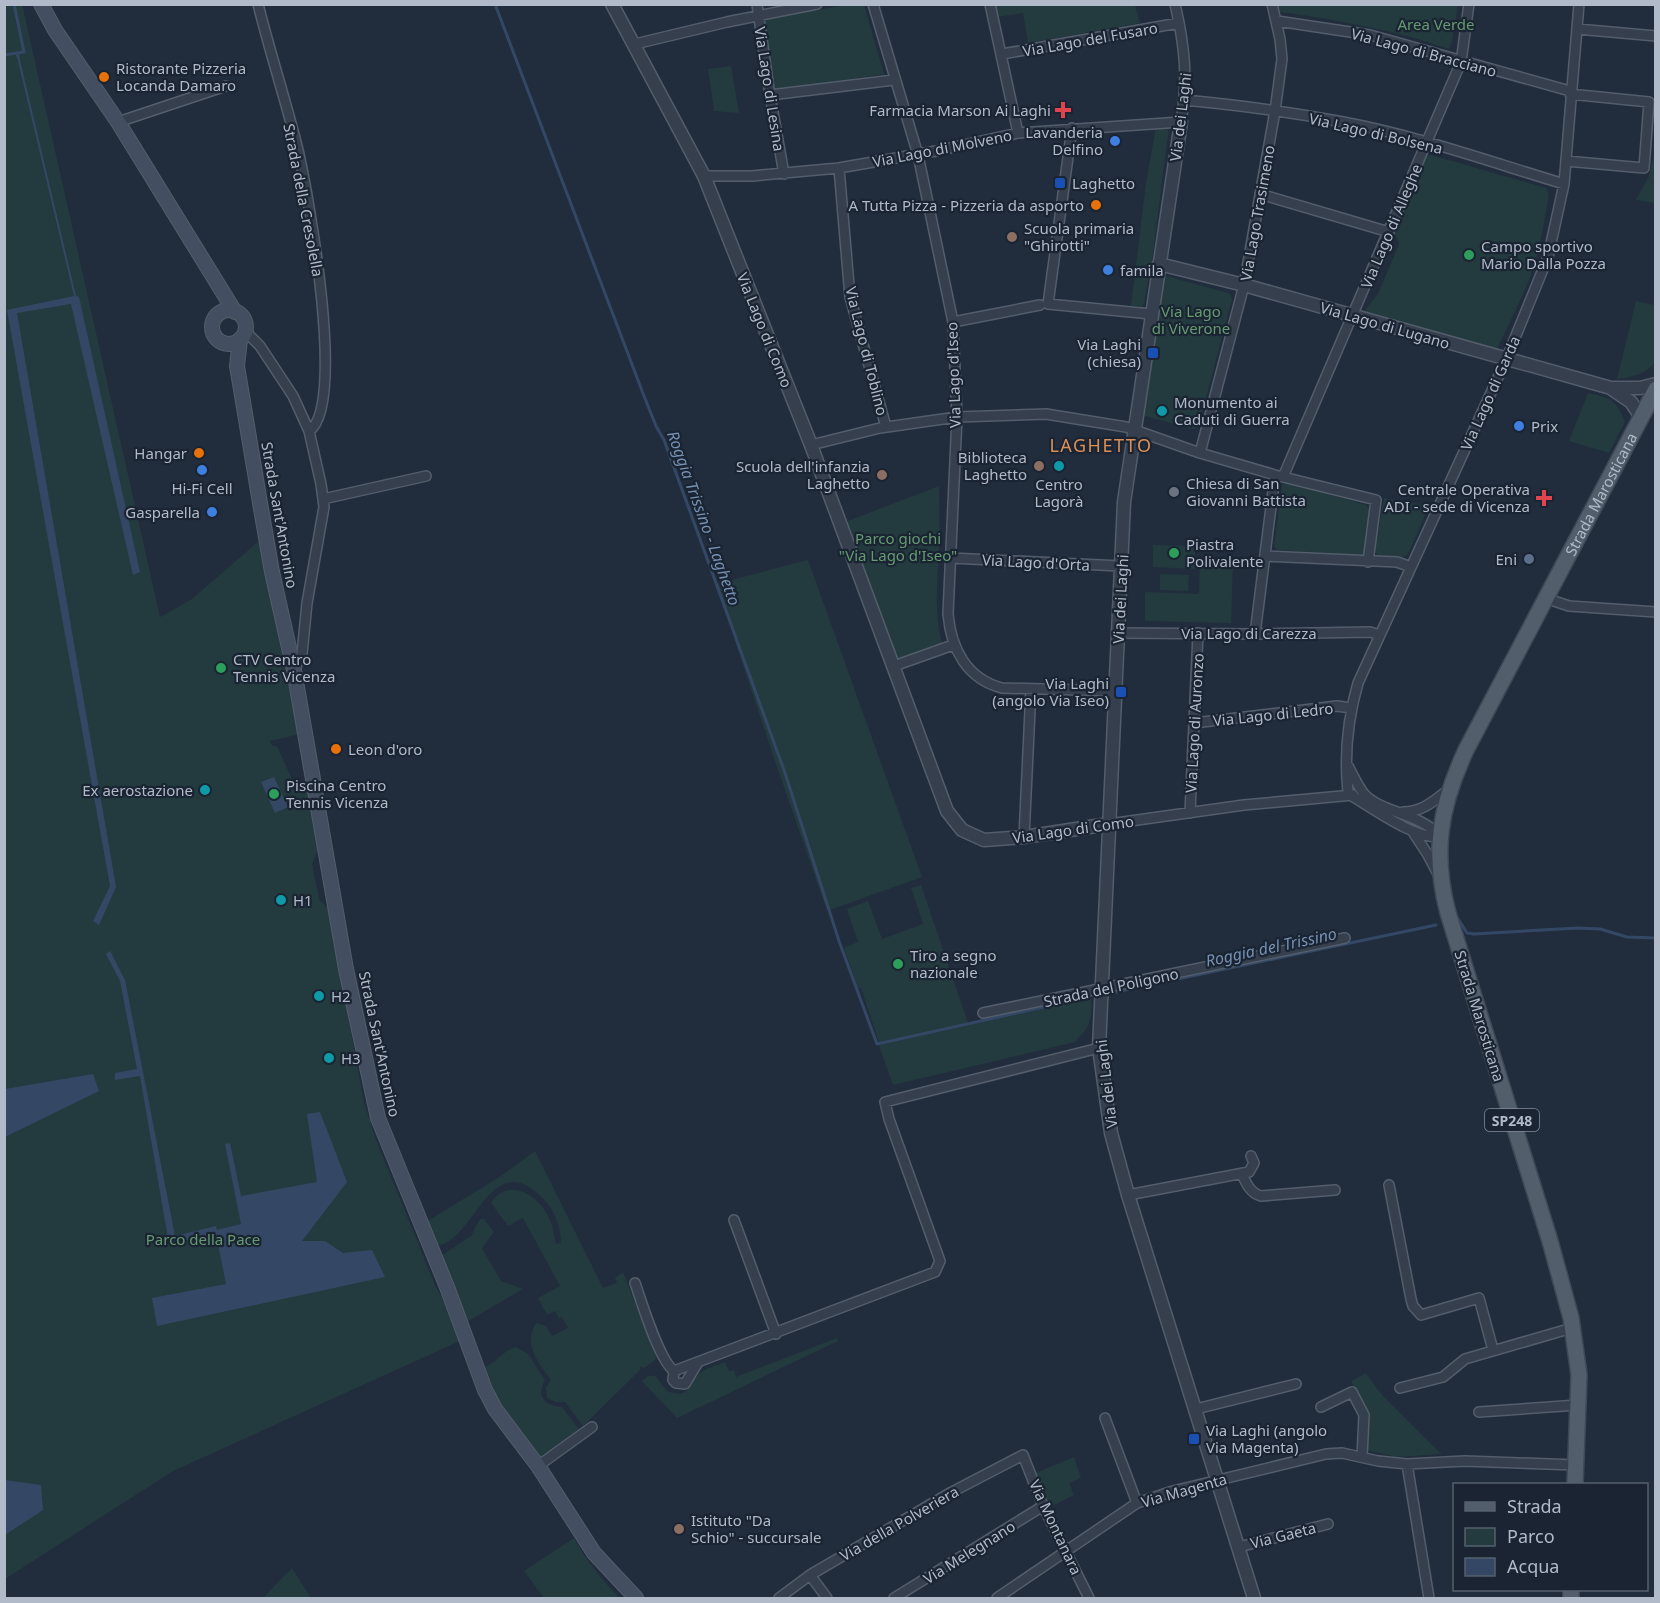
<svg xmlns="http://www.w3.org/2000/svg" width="1660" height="1603" font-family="'Noto Sans',sans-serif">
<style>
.green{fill:#233b3e}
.water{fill:#344865}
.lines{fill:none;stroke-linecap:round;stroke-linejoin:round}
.stream{stroke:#344865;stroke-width:3}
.minor-casing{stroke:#535d6b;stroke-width:12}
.tertiary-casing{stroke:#535d6b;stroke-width:15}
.secondary-casing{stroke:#535d6b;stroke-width:16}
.primary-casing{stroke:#3e4856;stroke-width:18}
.minor{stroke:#353f4d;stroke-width:9}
.tertiary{stroke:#353f4d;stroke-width:12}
.secondary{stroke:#434e60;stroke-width:14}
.primary{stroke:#535e6d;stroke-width:15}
.food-dot{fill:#e8710a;stroke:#1a2432;stroke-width:2}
.health-dot{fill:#e0444e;stroke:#1a2432;stroke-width:2}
.shop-dot{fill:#3f7fe0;stroke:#1a2432;stroke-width:2}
.transit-dot{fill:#1a4fb4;stroke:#1a2432;stroke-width:2}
.education-dot{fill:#8d6e63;stroke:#1a2432;stroke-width:2}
.leisure-dot{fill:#2e9e5b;stroke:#1a2432;stroke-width:2}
.culture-dot{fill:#0f9aa8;stroke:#1a2432;stroke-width:2}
.worship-dot{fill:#6b7280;stroke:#1a2432;stroke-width:2}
.service-dot{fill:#5c6f8a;stroke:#1a2432;stroke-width:2}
.labels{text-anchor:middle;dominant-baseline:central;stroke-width:4.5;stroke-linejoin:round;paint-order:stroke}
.shield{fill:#1a2432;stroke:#838d9c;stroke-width:1.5}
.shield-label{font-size:14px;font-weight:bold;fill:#b0bac9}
.park-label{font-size:15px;fill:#669b71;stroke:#1a2432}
.street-label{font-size:15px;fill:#b0bac9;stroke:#1a2432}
.poi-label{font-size:15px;fill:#b0bac9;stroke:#1a2432;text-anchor:start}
.water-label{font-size:16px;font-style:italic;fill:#7690b2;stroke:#1a2432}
.quarter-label{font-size:18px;letter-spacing:1.5px;fill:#db9059;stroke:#1a2432}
</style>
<rect width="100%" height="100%" fill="#212d3d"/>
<path class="green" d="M22,4L160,617L192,599L259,541L296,708L300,734L270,741L272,746H277L295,786L307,780L319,847L312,864L319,899L328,909L364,1102L375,1137L435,1285L447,1306L460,1341L173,1471L5,1579L4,5Z
M847,5H864L884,74L776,90L764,19Z
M993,5H1135L1140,23L1028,43L1023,13L996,17Z
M1273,5H1458L1452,41L1449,49C1394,30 1338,20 1281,12L1276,11Z
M731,66L739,113L714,111L708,69Z
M1156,126L1169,127L1152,261L1143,307L1131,306L1146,183Z
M1655,151V203L1636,200L1649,176Z
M1431,155L1546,188L1549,194C1545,218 1541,243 1534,266C1524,296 1509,323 1496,351L1362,314L1378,294L1399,244L1394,231L1426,156Z
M1166,276L1229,293L1232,299L1198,428L1193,429L1145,416L1143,413L1163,277Z
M1636,301L1655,305V361C1648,374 1631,377 1617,379Z
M1588,393C1611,398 1616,399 1625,422L1609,453L1569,441Z
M1286,482L1366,505L1370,512L1365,553L1363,555L1277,550L1274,546L1282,485Z
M939,486C939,507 940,527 939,548C938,581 933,613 943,646L898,660L843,523Z
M1384,498L1424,505L1427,511L1409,552L1404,557L1378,555L1375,552Z
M1153,545L1195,546V569L1153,567Z
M808,560L922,877L827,911L775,761L716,584Z
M1200,561L1233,562L1231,623L1145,621V592L1199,594Z
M1160,574L1189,575L1188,591L1160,590Z
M921,885L968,1023L879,1042L861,988H858L844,948L858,942L847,909L868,901L882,939L923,924L911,888Z
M1091,998C1092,1020 1091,1026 1075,1042L893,1085L879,1045Z
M535,1151L603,1288L617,1283L615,1278L623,1272L656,1357L655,1360L644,1368L640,1366V1370L583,1426L565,1402H556L547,1398L546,1387L551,1380C538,1362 523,1345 536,1323L546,1326L552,1336L568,1328L562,1317L559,1318L555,1311L547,1315L538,1298L560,1286L523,1218L508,1226L491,1203C507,1177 537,1194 548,1216C553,1225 554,1234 556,1244L561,1243C561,1224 553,1206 538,1194C491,1152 476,1234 441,1245L436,1244L426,1222L498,1178Z
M480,1219H484L494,1232L482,1248L501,1281L523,1289L465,1323L441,1256L471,1236Z
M837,1338L838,1341L677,1418L642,1381L648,1376H655L667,1391C691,1401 688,1381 702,1372C709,1367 718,1365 725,1362L729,1371L734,1370L736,1377Z
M516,1347L528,1354L545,1380C536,1396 544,1406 562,1407L579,1429L540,1458L501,1407L482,1368C496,1364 503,1350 516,1347Z
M1366,1373L1381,1394L1441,1454L1396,1457L1367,1450L1365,1448L1368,1410L1351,1381Z
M1074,1457L1081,1478L1069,1483L1074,1495L1048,1508L1033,1474Z
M574,1538C586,1560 602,1580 620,1598H544L524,1571Z
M292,1568L311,1598H263Z"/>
<path class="water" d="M19,56L76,296L79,297L140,572L133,575L71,304L17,313L116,887L99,925L93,921L110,886L7,310L74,296L17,57Z
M274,777L288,807L275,813L261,782Z
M110,951L125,980L175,1236L216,1226L217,1230L241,1224L225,1144L230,1143L241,1196L317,1182L307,1114L320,1112L347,1182L302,1241H325L343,1253L372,1250L385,1277L157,1326L152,1298L226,1284L216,1234L169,1244L140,1076L115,1080V1073L137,1069L120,981L106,954Z
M93,1074L99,1091L5,1137V1089Z
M5,1480L41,1485L43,1510L5,1535Z"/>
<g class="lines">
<path class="stream" d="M14,4L24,52L17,53L18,57
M495,4L644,396L656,426L664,440L785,773L839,941L877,1044L1089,997
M4,55L17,53
M1459,920L1467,933L1474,934L1578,928L1600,929L1627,937L1656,938
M1111,993L1436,925"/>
<defs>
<path id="minor" d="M258,4C270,53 286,101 298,150C308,193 347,407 309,431
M757,4L770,95L784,174
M873,4L918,155L953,322L957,417L948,614C951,649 967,679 1002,688L1116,691
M990,4L1018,133
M1277,21L1370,35L1570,91
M1577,29L1656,36
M635,44L727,22L817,4
M1002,54L1179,23
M770,95L894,80
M1184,100C1238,105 1291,112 1343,122C1418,136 1491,162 1564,184
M118,122L226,86
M1072,128L1048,304L1151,314
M1566,161L1644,168L1649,102L1570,94
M839,168L850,297L886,427
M704,176H752L839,168L936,151L1018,133L1181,122C1188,79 1185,47 1175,4
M1260,194L1389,232
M953,322L1040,305
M245,331L260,346L293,396L309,431L321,484L324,507L307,603L302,654L294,670
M811,445L880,428L957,417L1046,414L1126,427L1200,453L1275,475L1376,500L1368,562
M1200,453L1244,285L1275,111L1282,59L1280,39L1272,4
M1283,477L1461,62L1469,4
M323,499L426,476
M1265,556L1397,562L1411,567
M951,558L1121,566
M1545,598L1569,606L1656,612
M1118,633L1255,634L1370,632L1380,635
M1255,634L1275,475
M894,666L953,645
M1194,723L1337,706L1351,708
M1348,766C1353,775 1358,787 1365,795C1383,813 1419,813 1440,836C1419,842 1371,807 1352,796L1348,792C1344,755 1348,718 1358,683L1506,360L1548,257L1564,184L1579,4
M1403,812C1422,812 1434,801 1448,790
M1190,813L1198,633
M1109,824L1244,805L1353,795
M1413,832L1428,855L1438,874
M1024,837L1031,689
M983,1013L1345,938
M1242,1174C1246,1183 1250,1193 1261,1196L1335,1190
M1389,1185L1411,1299L1413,1306L1421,1315L1479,1298L1493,1350
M1128,1195L1249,1172L1254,1163L1251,1156
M734,1220L776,1334
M635,1283C642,1303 659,1360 674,1371L673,1380L676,1383L685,1384L697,1364
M674,1371L935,1272L940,1261L889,1119L885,1102L1099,1048
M1400,1388L1443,1377L1465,1359L1572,1328
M1321,1407L1352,1392L1364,1415L1362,1457
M1196,1409L1296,1384
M1479,1412L1578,1405
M1105,1418L1137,1503
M1407,1464L1429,1598
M538,1466L592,1427
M1239,1547L1328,1524
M810,1575L827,1598
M779,1598L810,1575L950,1493L1023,1455L1043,1506L1089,1598
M894,1598L1043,1506
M997,1598L1137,1503L1173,1491L1326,1454L1342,1453L1378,1461L1407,1464L1465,1461L1576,1465"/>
<path id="tertiary" d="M612,4L704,176L811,445L947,811L962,830L984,840L1024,837L1109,824
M1181,122L1124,502L1099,1048L1111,1133L1128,1195L1254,1598
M1159,264L1244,285L1611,388H1640L1656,384
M1612,389L1631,402L1641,417"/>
<path id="secondary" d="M41,4L55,30L118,122L235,312
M212 327a17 17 0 1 1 34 0a17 17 0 1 1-34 0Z
M240,339L237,366L260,503L272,572L294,670L346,969L378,1118L447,1287L485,1390L495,1409L538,1466L594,1553L636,1598"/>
<g id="primary">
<path id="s1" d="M1575,1484L1579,1375L1571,1318L1550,1241L1448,913C1432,852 1440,806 1466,750L1656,389"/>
<path d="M1571,1598V1590"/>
</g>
</defs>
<use href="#minor" class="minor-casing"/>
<use href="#tertiary" class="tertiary-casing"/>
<use href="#secondary" class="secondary-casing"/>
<use href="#primary" class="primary-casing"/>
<use href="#minor" class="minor"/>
<use href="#tertiary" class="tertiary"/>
<use href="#secondary" class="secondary"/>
<use href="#primary" class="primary"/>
</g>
<g class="food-dot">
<circle cx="104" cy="77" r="6"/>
<circle cx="1096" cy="205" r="6"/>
<circle cx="199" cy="453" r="6"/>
<circle cx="336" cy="749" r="6"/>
</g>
<g class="health-dot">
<path d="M1060 101h6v6h6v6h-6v6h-6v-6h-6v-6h6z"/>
<path d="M1541 489h6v6h6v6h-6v6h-6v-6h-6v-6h6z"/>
</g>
<g class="shop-dot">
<circle cx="1115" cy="141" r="6"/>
<circle cx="1108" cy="270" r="6"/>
<circle cx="1519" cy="426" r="6"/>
<circle cx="202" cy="470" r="6"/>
<circle cx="212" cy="512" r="6"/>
</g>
<g class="transit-dot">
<rect x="1054" y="177" width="12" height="12" rx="3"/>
<rect x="1147" y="347" width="12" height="12" rx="3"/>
<rect x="1115" y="686" width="12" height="12" rx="3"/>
<rect x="1188" y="1433" width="12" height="12" rx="3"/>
</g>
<g class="education-dot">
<circle cx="1012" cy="237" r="6"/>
<circle cx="1039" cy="466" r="6"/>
<circle cx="882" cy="475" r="6"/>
<circle cx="679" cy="1529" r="6"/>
</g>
<g class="leisure-dot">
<circle cx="1469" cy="255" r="6"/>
<circle cx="1174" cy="553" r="6"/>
<circle cx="221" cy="668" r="6"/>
<circle cx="274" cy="794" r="6"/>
<circle cx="898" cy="964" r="6"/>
</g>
<g class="culture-dot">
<circle cx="1162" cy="411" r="6"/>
<circle cx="1059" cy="466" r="6"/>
<circle cx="205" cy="790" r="6"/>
<circle cx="281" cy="900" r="6"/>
<circle cx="319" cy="996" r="6"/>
<circle cx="329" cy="1058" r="6"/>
</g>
<circle class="worship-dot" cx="1174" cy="492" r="6"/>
<circle class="service-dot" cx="1529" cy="559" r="6"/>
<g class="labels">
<rect class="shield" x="1485" y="1109" width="54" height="22" rx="4.5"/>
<g class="shield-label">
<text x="1512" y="1120">SP248</text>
</g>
<g class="park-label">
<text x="1436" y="24">Area Verde</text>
<text x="1191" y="311">Via Lago<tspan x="1191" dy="17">di Viverone</tspan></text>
<text x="898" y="538">Parco giochi<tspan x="898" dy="17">"Via Lago d'Iseo"</tspan></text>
<text x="203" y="1239">Parco della Pace</text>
</g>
<g class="street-label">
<text transform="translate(1090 39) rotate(-10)">Via Lago del Fusaro</text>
<text transform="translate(1424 52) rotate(15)">Via Lago di Bracciano</text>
<text transform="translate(770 89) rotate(81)">Via Lago di Lesina</text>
<text transform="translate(1180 117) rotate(-83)">Via dei Laghi</text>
<text transform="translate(1376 133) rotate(13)">Via Lago di Bolsena</text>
<text transform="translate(942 148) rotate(-11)">Via Lago di Molveno</text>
<text transform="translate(304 200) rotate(79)">Strada della Cresolella</text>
<text transform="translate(1257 213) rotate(-80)">Via Lago Trasimeno</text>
<text transform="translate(1391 226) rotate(-67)">Via Lago di Alleghe</text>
<text transform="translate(1385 325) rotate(16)">Via Lago di Lugano</text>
<text transform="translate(765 330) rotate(68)">Via Lago di Como</text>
<text transform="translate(867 351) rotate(76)">Via Lago di Toblino</text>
<text transform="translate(953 375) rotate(-92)">Via Lago d'Iseo</text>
<text transform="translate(1490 393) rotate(-66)">Via Lago di Garda</text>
<text stroke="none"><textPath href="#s1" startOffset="1047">Strada Marosticana</textPath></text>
<text transform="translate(280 515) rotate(80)">Strada Sant'Antonino</text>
<text transform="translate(1036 562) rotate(3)">Via Lago d'Orta</text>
<text transform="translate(1120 599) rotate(-87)">Via dei Laghi</text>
<text x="1249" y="633">Via Lago di Carezza</text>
<text transform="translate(1273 714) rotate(-6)">Via Lago di Ledro</text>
<text transform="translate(1194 723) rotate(-87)">Via Lago di Auronzo</text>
<text transform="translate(1073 829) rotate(-8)">Via Lago di Como</text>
<text transform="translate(1111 987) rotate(-12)">Strada del Poligono</text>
<text transform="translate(1480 1016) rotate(73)">Strada Marosticana</text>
<text transform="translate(380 1044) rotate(78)">Strada Sant'Antonino</text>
<text transform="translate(1106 1084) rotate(-97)">Via dei Laghi</text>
<text transform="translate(1184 1490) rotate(-16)">Via Magenta</text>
<text transform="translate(899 1523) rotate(-30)">Via della Polveriera</text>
<text transform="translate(1056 1527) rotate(65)">Via Montanara</text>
<text transform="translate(1283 1535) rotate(-14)">Via Gaeta</text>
<text transform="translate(969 1552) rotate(-32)">Via Melegnano</text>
</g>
<g class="poi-label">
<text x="116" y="68">Ristorante Pizzeria<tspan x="116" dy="17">Locanda Damaro</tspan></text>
<text x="1051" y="110" text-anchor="end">Farmacia Marson Ai Laghi</text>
<text x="1103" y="132" text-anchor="end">Lavanderia<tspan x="1103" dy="17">Delfino</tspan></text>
<text x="1072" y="183">Laghetto</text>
<text x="1084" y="205" text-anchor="end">A Tutta Pizza - Pizzeria da asporto</text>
<text x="1024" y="228">Scuola primaria<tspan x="1024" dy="17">"Ghirotti"</tspan></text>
<text x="1481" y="246">Campo sportivo<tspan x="1481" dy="17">Mario Dalla Pozza</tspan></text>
<text x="1120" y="270">famila</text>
<text x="1141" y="344" text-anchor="end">Via Laghi<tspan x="1141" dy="17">(chiesa)</tspan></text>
<text x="1174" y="402">Monumento ai<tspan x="1174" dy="17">Caduti di Guerra</tspan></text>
<text x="1531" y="426">Prix</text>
<text x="187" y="453" text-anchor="end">Hangar</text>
<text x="1027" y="457" text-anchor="end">Biblioteca<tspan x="1027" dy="17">Laghetto</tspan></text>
<text x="870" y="466" text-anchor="end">Scuola dell'infanzia<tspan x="870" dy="17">Laghetto</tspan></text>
<text x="1186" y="483">Chiesa di San<tspan x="1186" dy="17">Giovanni Battista</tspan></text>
<text x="1059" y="484" text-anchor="middle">Centro<tspan x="1059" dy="17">Lagorà</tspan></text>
<text x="202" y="488" text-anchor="middle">Hi-Fi Cell</text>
<text x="1530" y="489" text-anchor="end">Centrale Operativa<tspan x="1530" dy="17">ADI - sede di Vicenza</tspan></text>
<text x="200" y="512" text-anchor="end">Gasparella</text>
<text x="1186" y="544">Piastra<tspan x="1186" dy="17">Polivalente</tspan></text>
<text x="1517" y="559" text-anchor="end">Eni</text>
<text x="233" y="659">CTV Centro<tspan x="233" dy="17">Tennis Vicenza</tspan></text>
<text x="1109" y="683" text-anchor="end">Via Laghi<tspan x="1109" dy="17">(angolo Via Iseo)</tspan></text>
<text x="348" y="749">Leon d'oro</text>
<text x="286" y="785">Piscina Centro<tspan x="286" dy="17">Tennis Vicenza</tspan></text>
<text x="193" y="790" text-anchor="end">Ex aerostazione</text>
<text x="293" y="900">H1</text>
<text x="910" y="955">Tiro a segno<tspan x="910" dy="17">nazionale</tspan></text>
<text x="331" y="996">H2</text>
<text x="341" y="1058">H3</text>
<text x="1206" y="1430">Via Laghi (angolo<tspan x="1206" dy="17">Via Magenta)</tspan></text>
<text x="691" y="1520">Istituto "Da<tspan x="691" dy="17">Schio" - succursale</tspan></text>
</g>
<g class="water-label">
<text transform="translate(704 518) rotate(70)">Roggia Trissino - Laghetto</text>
<text transform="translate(1271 947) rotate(-12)">Roggia del Trissino</text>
</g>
<g class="quarter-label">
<text x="1101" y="445">LAGHETTO</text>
</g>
</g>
<rect width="1660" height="1603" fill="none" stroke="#b0bac9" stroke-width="12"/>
<rect x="1453" y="1483" width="195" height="108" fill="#1a2432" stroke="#56606e" stroke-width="1.5"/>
<rect x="1465" y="1502" width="30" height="9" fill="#535e6d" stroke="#56606e" stroke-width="1.5"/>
<text x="1507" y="1513" font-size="18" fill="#b0bac9">Strada</text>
<rect x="1465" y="1528" width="30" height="18" fill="#233b3e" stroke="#56606e" stroke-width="1.5"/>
<text x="1507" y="1543" font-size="18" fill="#b0bac9">Parco</text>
<rect x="1465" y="1558" width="30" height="18" fill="#344865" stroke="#56606e" stroke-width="1.5"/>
<text x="1507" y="1573" font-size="18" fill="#b0bac9">Acqua</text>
</svg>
